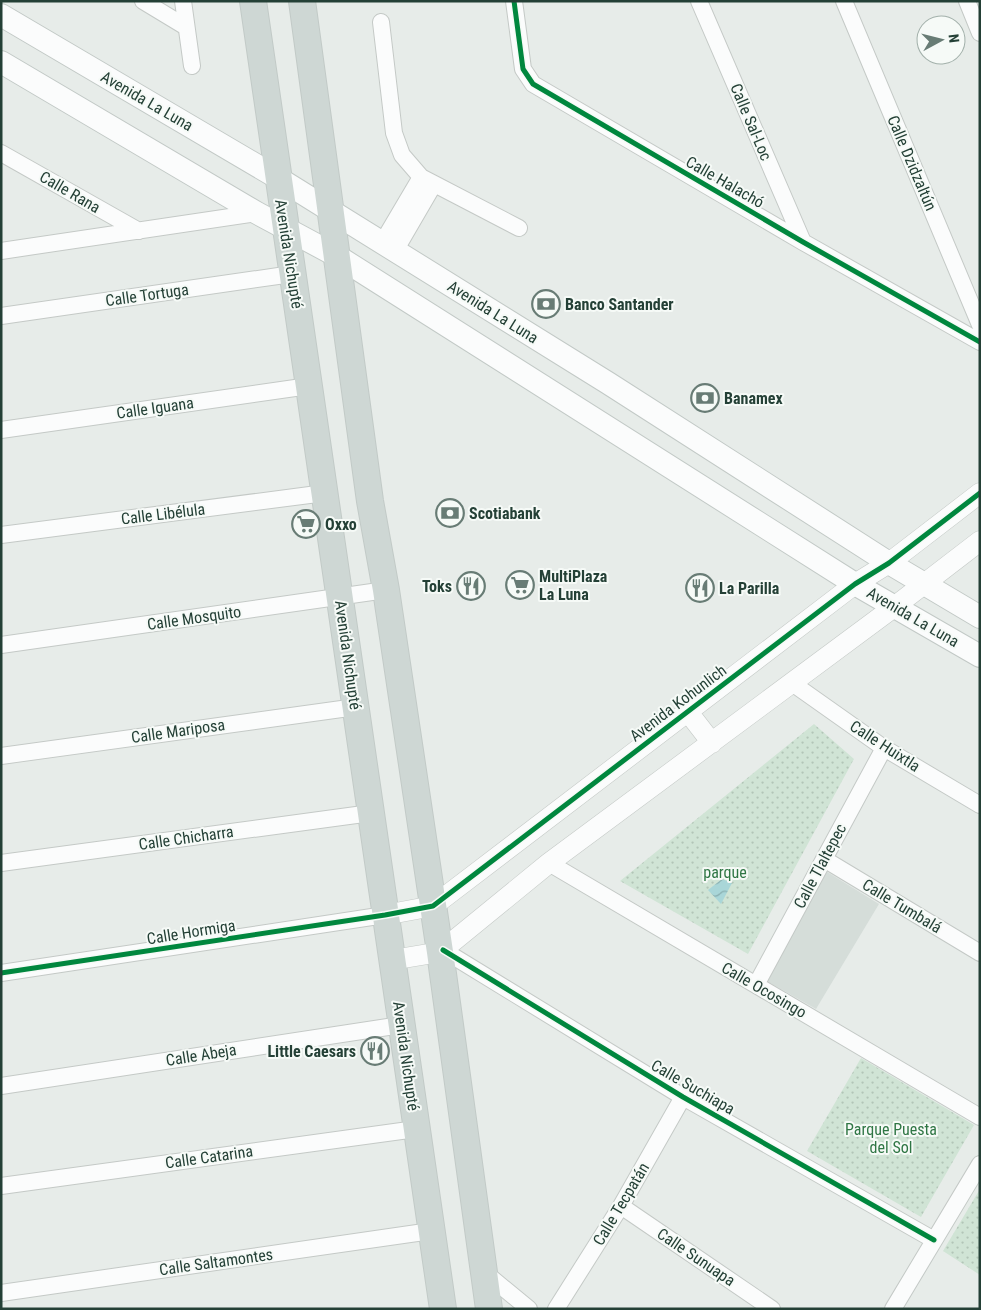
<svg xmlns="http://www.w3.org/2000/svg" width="981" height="1310" font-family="'Roboto Condensed',sans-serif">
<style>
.built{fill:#d5ddd9}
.park{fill:url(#park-dots)}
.water{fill:url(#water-waves)}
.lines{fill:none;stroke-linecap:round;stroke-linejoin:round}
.minor-casing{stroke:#c4c9c6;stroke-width:18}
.tertiary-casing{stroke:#c4c9c6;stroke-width:21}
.secondary-casing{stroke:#c2c9c6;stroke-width:24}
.primary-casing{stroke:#c2cac7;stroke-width:28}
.minor{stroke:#fbfcfc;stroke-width:16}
.tertiary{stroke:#fbfcfc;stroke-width:20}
.secondary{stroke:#fbfcfc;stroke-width:22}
.primary{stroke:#ced7d4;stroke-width:26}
.cycleway-casing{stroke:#f6faf7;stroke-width:8}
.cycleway{stroke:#00873e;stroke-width:5}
.labels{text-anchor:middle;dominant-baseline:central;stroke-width:4;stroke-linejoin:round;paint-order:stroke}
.street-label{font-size:16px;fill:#244036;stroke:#f6faf7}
.poi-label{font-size:16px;font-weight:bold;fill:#244036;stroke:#f6faf7;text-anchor:start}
.park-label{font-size:16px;fill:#2f7644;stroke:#f6faf7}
</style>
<defs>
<pattern id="park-dots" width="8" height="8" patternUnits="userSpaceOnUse" patternTransform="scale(1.25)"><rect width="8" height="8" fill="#d0e4d5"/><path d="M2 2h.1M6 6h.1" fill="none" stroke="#b2c5b7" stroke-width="1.8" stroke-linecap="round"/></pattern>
<pattern id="water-waves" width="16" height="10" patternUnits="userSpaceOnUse" patternTransform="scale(1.25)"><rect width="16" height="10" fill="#a9d6d8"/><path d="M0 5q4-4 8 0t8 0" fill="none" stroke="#89afb0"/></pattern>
</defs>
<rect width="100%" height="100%" fill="#e7ece9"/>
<path class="built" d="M824,870L879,904L816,1009L765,980Z"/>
<path class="park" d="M814,724L854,759L748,954L620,881Z
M861,1058L974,1125L921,1217L807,1151Z
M980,1189V1275L943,1251Z"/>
<path class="water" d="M722,879L732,883L721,904L708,890Z"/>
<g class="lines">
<defs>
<path id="minor" d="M143,1L186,27
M183,1L192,66
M514,1L523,69L533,84L803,242L980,342
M699,1L803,242
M844,1L980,325
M967,1L980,33
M381,22L394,133L402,155L421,177L519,228
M1,153L139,231
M382,243L421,177
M1,251L257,213
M395,251L434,184
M1,316L292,274
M1,430L309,386
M1,535L325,493
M1,645L386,590
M792,683L884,748L980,805
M1,756L356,707
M824,859L980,953
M1,863L371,813
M549,863L980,1117
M443,950L683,1097L934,1240
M1,973L385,915
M756,985L884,748
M1,1086L401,1025
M1,1186L416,1129
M621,1206L772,1309
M483,1271L529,1309
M1,1293L431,1231
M556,1309L621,1206L683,1097
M893,1309L980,1164"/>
<path id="tertiary" d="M688,712L712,743
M385,915L433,906L855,584L889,563L980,493
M392,960L440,952L549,863L894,607L980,541"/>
<path id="secondary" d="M1,15L278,178L608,383L889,563L980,617
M1,62L257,213L337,256L855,584L980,656"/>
<path id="primary" d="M253,1L443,1309
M302,1L370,501L386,590L440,952L489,1309"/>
</defs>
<use href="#minor" class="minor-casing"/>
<use href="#tertiary" class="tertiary-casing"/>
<use href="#secondary" class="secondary-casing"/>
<use href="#primary" class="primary-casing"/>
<use href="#minor" class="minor"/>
<use href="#tertiary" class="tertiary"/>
<use href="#secondary" class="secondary"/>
<use href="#primary" class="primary"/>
<defs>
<path id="cycleway" d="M514,1L523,69L533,84L803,242L980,342
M443,950L683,1097L934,1240
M1,973L385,915L433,906L855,584L889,563L980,493"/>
</defs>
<use href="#cycleway" class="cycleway-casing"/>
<use href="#cycleway" class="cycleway"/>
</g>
<defs>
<symbol id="bank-ring" viewBox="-11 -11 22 22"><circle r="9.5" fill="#f6faf7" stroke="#687c75" stroke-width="1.5"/><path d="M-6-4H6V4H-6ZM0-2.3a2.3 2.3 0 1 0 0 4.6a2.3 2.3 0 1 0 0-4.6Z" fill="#687c75"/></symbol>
<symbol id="supermarket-ring" viewBox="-11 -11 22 22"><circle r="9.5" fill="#f6faf7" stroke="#687c75" stroke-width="1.5"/><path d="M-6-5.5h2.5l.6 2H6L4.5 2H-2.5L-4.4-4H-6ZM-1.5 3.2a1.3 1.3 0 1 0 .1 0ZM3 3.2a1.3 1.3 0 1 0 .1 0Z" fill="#687c75"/></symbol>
<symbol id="restaurant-ring" viewBox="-11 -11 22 22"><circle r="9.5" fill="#f6faf7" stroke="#687c75" stroke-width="1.5"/><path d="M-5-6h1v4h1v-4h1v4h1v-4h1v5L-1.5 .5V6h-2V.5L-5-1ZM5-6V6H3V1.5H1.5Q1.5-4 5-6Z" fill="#687c75"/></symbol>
</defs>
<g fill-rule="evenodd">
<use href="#bank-ring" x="530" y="288" width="32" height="32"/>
<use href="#bank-ring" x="689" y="382" width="32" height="32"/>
<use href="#bank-ring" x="434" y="497" width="32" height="32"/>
<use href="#supermarket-ring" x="290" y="508" width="32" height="32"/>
<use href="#supermarket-ring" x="504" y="569" width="32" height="32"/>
<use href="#restaurant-ring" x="455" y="570" width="32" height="32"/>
<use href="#restaurant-ring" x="684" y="572" width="32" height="32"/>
<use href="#restaurant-ring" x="359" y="1035" width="32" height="32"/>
</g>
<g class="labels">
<g class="street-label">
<text transform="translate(147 101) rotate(30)">Avenida La Luna</text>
<text transform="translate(751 122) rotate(67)">Calle Sal-Loc</text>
<text transform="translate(912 163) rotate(67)">Calle Dzidzaltún</text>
<text transform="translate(725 182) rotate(30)">Calle Halachó</text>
<text transform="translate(70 192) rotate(30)">Calle Rana</text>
<text transform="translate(289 254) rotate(81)">Avenida Nichupté</text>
<text transform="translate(147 295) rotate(-8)">Calle Tortuga</text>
<text transform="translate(493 312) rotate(32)">Avenida La Luna</text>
<text transform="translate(155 408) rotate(-8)">Calle Iguana</text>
<text transform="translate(163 514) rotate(-7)">Calle Libélula</text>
<text transform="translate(913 617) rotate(30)">Avenida La Luna</text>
<text transform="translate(194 618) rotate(-8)">Calle Mosquito</text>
<text transform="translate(348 655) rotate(82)">Avenida Nichupté</text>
<text transform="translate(678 703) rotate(-37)">Avenida Kohunlich</text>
<text transform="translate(178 731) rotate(-8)">Calle Mariposa</text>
<text transform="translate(885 746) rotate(33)">Calle Huixtla</text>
<text transform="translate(186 838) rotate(-8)">Calle Chicharra</text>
<text transform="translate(820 866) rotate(-62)">Calle Tlaltepec</text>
<text transform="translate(902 906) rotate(31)">Calle Tumbalá</text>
<text transform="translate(191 932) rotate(-9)">Calle Hormiga</text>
<text transform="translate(764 990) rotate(30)">Calle Ocosingo</text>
<text transform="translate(201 1055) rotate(-9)">Calle Abeja</text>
<text transform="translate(406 1056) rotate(82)">Avenida Nichupté</text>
<text transform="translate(693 1087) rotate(30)">Calle Suchiapa</text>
<text transform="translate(209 1157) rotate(-8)">Calle Catarina</text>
<text transform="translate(621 1204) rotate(-59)">Calle Tecpatán</text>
<text transform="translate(696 1257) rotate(34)">Calle Sunuapa</text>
<text transform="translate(216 1262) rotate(-8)">Calle Saltamontes</text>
</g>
<g class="poi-label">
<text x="565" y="304">Banco Santander</text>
<text x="724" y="398">Banamex</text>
<text x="469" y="513">Scotiabank</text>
<text x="325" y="524">Oxxo</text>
<text x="539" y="576">MultiPlaza<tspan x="539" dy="18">La Luna</tspan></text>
<text x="452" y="586" text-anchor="end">Toks</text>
<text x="719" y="588">La Parilla</text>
<text x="356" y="1051" text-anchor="end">Little Caesars</text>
</g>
<g class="park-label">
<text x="725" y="872">parque</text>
<text x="891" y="1129">Parque Puesta<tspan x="891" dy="18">del Sol</tspan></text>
</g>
</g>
<rect width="981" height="1310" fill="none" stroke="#244036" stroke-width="5"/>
<g transform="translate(941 40) rotate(83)"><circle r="24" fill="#f6faf7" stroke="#a2b0aa"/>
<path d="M0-4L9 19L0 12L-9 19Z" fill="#687c75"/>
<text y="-8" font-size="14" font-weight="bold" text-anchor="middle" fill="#244036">N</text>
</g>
</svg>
